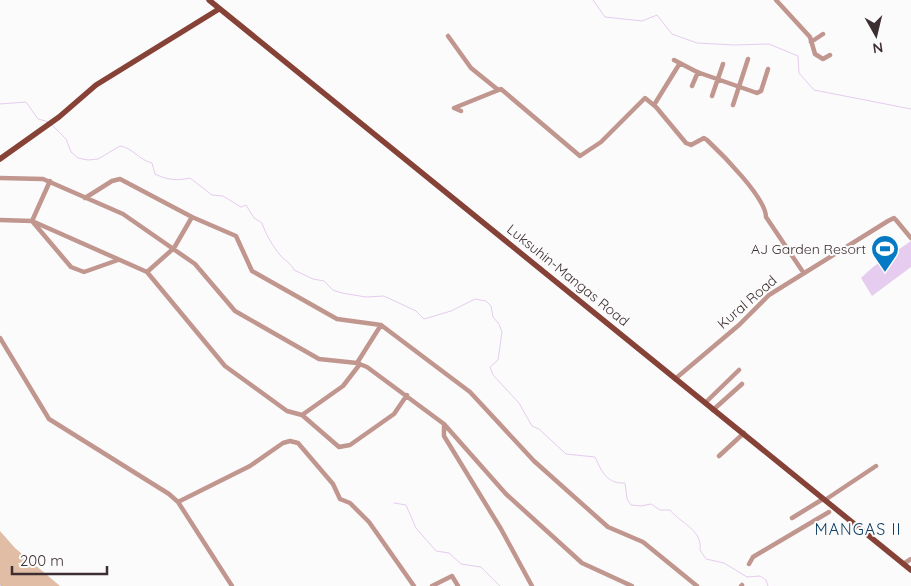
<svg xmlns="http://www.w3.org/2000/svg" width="911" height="586" font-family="Quicksand,sans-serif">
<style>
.forest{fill:#e2bda5}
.water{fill:#e6ccee}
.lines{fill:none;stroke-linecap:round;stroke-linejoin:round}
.stream{stroke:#e6ccee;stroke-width:1}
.minor{stroke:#c0968f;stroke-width:4.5}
.major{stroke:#874237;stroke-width:5.5}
.labels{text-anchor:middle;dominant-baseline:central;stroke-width:4;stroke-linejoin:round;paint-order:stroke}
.poi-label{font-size:14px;fill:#3d2e31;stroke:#fbfbfb;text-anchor:end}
.street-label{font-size:14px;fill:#3d2e31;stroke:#fbfbfb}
.quarter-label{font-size:16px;letter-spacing:1px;fill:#114065;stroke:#fbfbfb}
</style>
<rect width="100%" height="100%" fill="#fbfbfb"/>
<path class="forest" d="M0,531L15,548L60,586H0Z"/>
<path class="water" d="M911,241V267L872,296L861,278L873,267Z"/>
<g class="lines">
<path class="stream" d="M593,0L605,17L642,21L657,15L672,34L697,43L734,45L769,44L798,56L799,73L814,90L911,109
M0,104L26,102L38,119L49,122
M52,125L66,139L71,152L78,158L88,160L98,159L120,146C133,148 139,160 152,163L155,174C167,180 177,181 190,178L212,195L223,196L241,207L246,205L254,218L262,223C265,233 274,248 280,255C285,261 291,263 294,270L313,279L324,281L333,290L342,293L366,297L384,296L416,311L424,319L451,311L475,299L486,301L491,306L493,317L499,324L502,332L498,360L490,367L493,375L519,403L532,426L539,429L566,454L595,457C602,472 607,484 625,483L627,499L631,505L641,506L651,504L660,510H670C680,523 703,530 700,550L706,559L724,563L747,577L760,576L766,580L768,586
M394,503L406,505L416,528L436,551L449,553L461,564L481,567L500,586
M0,585L1,586"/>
<path class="minor" d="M776,0L810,37L815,54L823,59L830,55
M448,36L471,68L497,89
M811,42L823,34
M674,60L697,72L757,93L761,91L768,69
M692,86L698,72
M712,96L723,64
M654,105L680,63
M733,105L748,59
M461,111L454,108L501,89L580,156L601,142L645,98L656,107L686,143L691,145L704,138L707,140C722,154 766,198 766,217L803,272
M0,178L43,179L123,214L195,264L235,311L319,359L357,363L367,367L444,424L506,494L582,563L632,586
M50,181L32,221L71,267L84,272L118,260
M85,198L112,181L120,179L192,217L236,236L252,271L337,319L381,325L470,392L534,461L608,527L643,542L697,586
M0,220L32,221L147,272L225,366L287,411L302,415L339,447L350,445L394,414L407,395
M147,272L174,248L192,217
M0,338L49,419L169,494L178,502L232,586
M357,363L381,325
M675,379L739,325L769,295L888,221L894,218L896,220L911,238
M705,403L739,370
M713,410L742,384
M302,415L343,386L360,364
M444,424V436L501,529L532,586
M719,456L744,433
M825,500L876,466
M178,502L250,466L283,443L290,441L298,443L333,484L340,499L350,503L369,522L414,586
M792,518L823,499
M749,564L753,557L829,512
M903,564L911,559
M432,586L452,576L458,586
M741,586L742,585"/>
<path class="major" d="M209,0L911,570
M0,159L59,117L96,85L219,9"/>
</g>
<defs>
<symbol id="stadium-pin" viewBox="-11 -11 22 30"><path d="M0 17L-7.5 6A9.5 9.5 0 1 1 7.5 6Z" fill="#047ac4" stroke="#fbfbfb"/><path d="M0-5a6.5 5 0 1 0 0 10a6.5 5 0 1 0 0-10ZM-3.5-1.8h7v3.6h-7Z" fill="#fff"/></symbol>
</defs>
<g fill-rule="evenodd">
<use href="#stadium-pin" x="869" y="233" width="32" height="43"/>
</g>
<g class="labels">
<g class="poi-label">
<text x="866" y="249">AJ Garden Resort</text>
</g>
<g class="street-label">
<text transform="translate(568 275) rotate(39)">Luksuhin-Mangas Road</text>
<text transform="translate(747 302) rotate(-41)">Kural Road</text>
</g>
<g class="quarter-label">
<text x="858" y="529">MANGAS II</text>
</g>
</g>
<g transform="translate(876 35) rotate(172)" stroke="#fbfbfb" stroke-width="4" paint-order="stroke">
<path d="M0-4L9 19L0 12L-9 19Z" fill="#3d2e31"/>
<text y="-8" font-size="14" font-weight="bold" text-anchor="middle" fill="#3d2e31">N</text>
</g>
<path d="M12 566v8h95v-8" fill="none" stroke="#3d2e31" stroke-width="2.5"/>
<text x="20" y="566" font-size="15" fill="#3d2e31" stroke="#fbfbfb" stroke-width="4" paint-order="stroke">200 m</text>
</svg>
